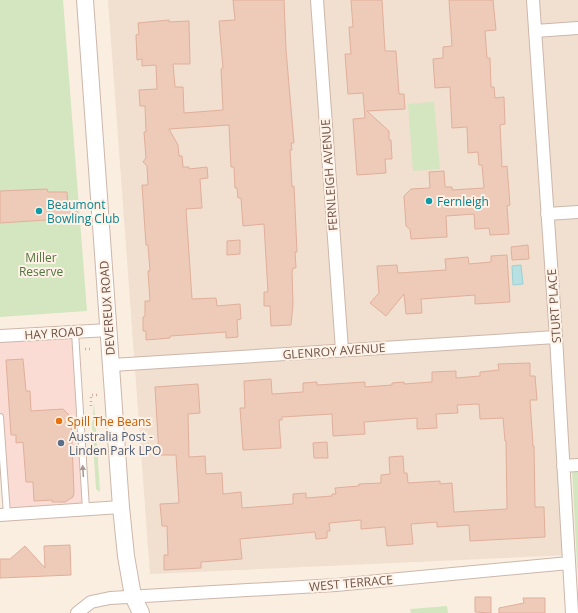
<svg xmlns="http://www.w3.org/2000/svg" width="578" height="613" font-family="'Open Sans',sans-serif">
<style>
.residential{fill:#f1dfcf}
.commercial{fill:#fadcd4}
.green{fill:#d3e6c0}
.water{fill:#b6e0e2;stroke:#9dd0d3}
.building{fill:#eecab9;stroke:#e0af9b}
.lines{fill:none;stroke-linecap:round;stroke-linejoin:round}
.service-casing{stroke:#ccb7ab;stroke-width:8}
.minor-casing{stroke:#ccb7ab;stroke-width:14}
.tertiary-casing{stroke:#ccb7ab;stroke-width:18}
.path{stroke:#d2ad9d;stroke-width:2.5;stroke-dasharray:1 3;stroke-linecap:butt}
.service{stroke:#fff;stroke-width:6}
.minor{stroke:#fff;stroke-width:12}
.tertiary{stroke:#fff;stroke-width:16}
.oneway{fill:#a99892}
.culture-dot{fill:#0f9aa8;stroke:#fef2e6;stroke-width:1.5}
.food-dot{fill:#e8710a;stroke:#fef2e6;stroke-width:1.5}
.service-dot{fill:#5c6f8a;stroke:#fef2e6;stroke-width:1.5}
.labels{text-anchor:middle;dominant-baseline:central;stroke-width:4;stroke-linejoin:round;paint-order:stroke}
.street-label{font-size:12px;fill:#6f5349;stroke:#fef2e6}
.culture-label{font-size:12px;fill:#0d838f;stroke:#fef2e6;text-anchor:start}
.park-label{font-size:12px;fill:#557542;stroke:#fef2e6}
.food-label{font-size:12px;fill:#c56008;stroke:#fef2e6;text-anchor:start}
.service-label{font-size:12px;fill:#4e5e75;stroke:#fef2e6;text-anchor:start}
</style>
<rect width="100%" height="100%" fill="#faeee0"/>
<path class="residential" d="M108,0H578V465L563,466L568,555L150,574Z"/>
<path class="commercial" d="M75,332L86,509L7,515L0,417V336Z"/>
<path class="green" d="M0,0H63L87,311L0,317Z
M434,102L440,169L413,171L408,104Z
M94,402L100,492L96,489L92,427Z
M572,468H578V575L577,565Z
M447,606L448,613H411L410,609Z"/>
<path class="water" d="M521,265L523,284L513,285L512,266Z"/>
<path class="building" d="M233,0H284L286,50L294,143H291L292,150H290L292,187L294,186L297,252H295L296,268H293L292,272L293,304L291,325L271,326L270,306H264V292H268L264,224L243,226L241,198H238L237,188H235L234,167H231L229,125L169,129L178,145L179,156H182L183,167H189V169L207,167L208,178L200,179L202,208L186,209L192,299L216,298L217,306L240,304L241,319L237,320L238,337L226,338V332L170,336V338L146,340V331H143V317L145,316V301H150L148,271H150L148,245H146L142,185H148L147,166L143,162L146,158L144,132H146L145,106H140L139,90L157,89L156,65L142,66V59L137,60L136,35L139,34L138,23L169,20V22L189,21L190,64H173L175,87H183L184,113L223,110L221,69L223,68L219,21L235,20Z
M351,0H382L385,51H396L399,94H404L405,109L367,111L389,131V140H391L392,159H385L386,173L357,175L353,119L365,118L363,93L348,94L345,54H351L349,27H353Z
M449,0H493L496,30L485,31L487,58H490L491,87H494L495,98L504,97L505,124L500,125L502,167L507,166L510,205L507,206L509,234L490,235L489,228L475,229L474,214L446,216L447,237L411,239L410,229L406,226L404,196L411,189L430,188L429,172L444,171L445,187H452V190L484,188L482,165H479L478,152L468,153L467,127L452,128L450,87L435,88L433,59L443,58V47L452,46Z
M47,189L48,192H67L68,204H77V218L0,223V191Z
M240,240V254L227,255V241Z
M528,245L529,259L512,260L511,247Z
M507,255L510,302L475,304V295L421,299L422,313L406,314L404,294L386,316L370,303L379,293L377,266L397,265L398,273L446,270L445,259L468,257L469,264L491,262V256Z
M23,359L26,391H30L31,411L63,409L71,417L74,493L73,497L65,502H52V500L34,501L33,482H26L23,442L16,443V435H11L6,360Z
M530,363V376H535L537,400H530L533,446H534L535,507H544L545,537L470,541L469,525L437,527V522L411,524L413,544L387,546L385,527L361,529V520L329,523L330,531H327V538L316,539L315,532L240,539L242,559L201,562V568L164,570V555H168L167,526H162L160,504L179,503L176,455H159L155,387L198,384L200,413L188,414L189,457L205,456L206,474L222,473L223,494L241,492L242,508L293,504V494L306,493V498L332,496V494H336L335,488L359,486V484L381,483V475L390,474L389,457L403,456L404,473H407L408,483L440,481V484L452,483L454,512L507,509L506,441H505L503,418L480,419L479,404L457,405L458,413L436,414L437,428L417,429V418L364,422L365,434L333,436L332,414L282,417V420H279L281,448L243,450L240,408H245L244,381L271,379L272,394L303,392V383L317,382V385L365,382V387L392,385V383L404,382V384L432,382V372L456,371V378L480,376V372L499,370L498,364Z
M327,442L328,458H314L313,443Z
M70,545L71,575L0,578V559H10L25,546L45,568L44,546Z
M475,597H491V613L475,612Z
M523,598H545V613H499V608L524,603Z"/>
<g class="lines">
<defs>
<path id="service" d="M75,332L86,509
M0,417L7,515"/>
<path id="minor" d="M317,0L342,350
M533,0L556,337L572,613
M535,31L578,28
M547,214L578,212
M0,336L109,330
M112,365L556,337
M563,466L578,465
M0,515L121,507
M77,613L91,602L110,598L336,585L569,563"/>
<path id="tertiary" d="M85,0L121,507L126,556L133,596L141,613"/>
</defs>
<use href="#service" class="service-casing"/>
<use href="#minor" class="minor-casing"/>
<use href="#tertiary" class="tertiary-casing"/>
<path class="path" d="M85,349H93
M91,406V395H97"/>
<use href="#service" class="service"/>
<use href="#minor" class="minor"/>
<use href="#tertiary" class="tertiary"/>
</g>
<defs><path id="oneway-solid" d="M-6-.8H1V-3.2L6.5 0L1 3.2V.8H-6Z"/></defs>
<use class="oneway" href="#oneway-solid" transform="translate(83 471) rotate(-94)"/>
<g class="culture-dot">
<circle cx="429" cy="201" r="4"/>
<circle cx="39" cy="211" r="4"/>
</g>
<circle class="food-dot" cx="59" cy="421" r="4"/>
<circle class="service-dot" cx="61" cy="443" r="4"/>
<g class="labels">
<g class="street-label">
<text transform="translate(329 175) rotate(-94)">FERNLEIGH AVENUE</text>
<text transform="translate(554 306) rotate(-94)">STURT PLACE</text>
<text transform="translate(107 308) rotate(-94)">DEVEREUX ROAD</text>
<text transform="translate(54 333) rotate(-4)">HAY ROAD</text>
<text transform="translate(334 351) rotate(-4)">GLENROY AVENUE</text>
<text transform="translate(351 583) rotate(-5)">WEST TERRACE</text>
</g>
<g class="culture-label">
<text x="437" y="201">Fernleigh</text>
<text x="47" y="204">Beaumont<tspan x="47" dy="14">Bowling Club</tspan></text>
</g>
<g class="park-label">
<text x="41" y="257">Miller<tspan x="41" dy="14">Reserve</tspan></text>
</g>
<g class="food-label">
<text x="67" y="421">Spill The Beans</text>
</g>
<g class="service-label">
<text x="69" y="436">Australia Post -<tspan x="69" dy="14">Linden Park LPO</tspan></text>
</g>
</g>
</svg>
